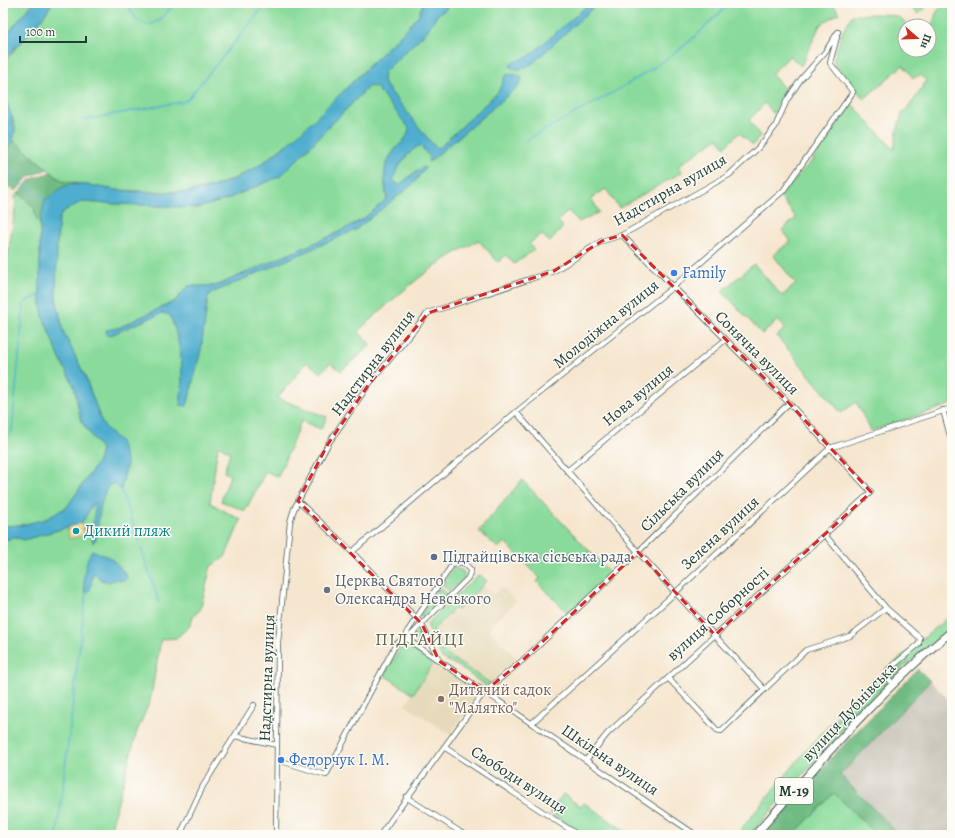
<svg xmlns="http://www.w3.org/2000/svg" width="955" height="838" font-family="Alegreya,serif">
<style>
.built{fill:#e6daba}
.industrial{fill:#c8c4b8}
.green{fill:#8adb9b;stroke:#548c68;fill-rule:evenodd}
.forest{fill:#6fbb83;stroke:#477c5c}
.sand{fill:#eeda9e;stroke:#868c69}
.water{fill:#50aecf;stroke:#387682}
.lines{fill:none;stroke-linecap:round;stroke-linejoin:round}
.stream{stroke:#50aecf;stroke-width:1.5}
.minor-casing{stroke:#3f564b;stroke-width:6}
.highway-casing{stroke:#3f564b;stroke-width:9}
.minor{stroke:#fff;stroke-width:4.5}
.highway{stroke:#fff;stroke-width:7}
.marked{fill:none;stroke:#d62828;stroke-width:3;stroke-dasharray:8 5;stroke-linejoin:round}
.shop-dot{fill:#3f7fe0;stroke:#fdfcf7;stroke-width:1.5}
.culture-dot{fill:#0f9aa8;stroke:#fdfcf7;stroke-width:1.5}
.service-dot{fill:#5c6f8a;stroke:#fdfcf7;stroke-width:1.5}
.worship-dot{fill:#6b7280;stroke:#fdfcf7;stroke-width:1.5}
.education-dot{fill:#8d6e63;stroke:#fdfcf7;stroke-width:1.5}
.labels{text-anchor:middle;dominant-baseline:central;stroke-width:3;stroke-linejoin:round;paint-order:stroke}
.shield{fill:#fdfcf7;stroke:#62766e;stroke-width:1}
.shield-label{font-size:15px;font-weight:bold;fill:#1f3d34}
.street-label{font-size:16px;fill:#1f3d34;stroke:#fdfcf7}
.shop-label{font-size:16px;fill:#366cbe;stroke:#fdfcf7;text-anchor:start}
.culture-label{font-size:16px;fill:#0d838f;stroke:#fdfcf7;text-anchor:start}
.service-label{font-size:16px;fill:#4e5e75;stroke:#fdfcf7;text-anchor:start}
.worship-label{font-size:16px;fill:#5b616d;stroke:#fdfcf7;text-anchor:start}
.education-label{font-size:16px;fill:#785e54;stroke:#fdfcf7;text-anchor:start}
.quarter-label{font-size:18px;letter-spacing:1px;fill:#62654c;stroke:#fdfcf7}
</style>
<rect width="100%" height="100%" fill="#fdfcf7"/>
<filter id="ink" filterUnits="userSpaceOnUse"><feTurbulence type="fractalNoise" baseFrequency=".025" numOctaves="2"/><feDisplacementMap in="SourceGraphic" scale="8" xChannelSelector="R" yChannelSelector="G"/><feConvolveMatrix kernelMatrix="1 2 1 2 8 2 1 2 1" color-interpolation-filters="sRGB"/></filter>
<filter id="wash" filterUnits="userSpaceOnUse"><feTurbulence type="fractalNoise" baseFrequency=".012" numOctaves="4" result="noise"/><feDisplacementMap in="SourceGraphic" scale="16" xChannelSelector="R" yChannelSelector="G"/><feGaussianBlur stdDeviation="0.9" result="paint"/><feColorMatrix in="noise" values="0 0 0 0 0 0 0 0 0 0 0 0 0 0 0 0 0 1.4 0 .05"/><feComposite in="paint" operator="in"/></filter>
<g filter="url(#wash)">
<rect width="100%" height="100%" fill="#f6e6cf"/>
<path class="built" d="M483,585L493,595L501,587L516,601L488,629L517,659L490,683L444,653L433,630L456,608L458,610Z
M434,662L473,688L472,691L477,694L450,734L405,705Z"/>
<path class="industrial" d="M930,681L952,703V835H899L840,775Z"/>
<path class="green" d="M3,3H33L3,39Z
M52,3H423L419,14L408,27L305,129L262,164L235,178L215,186L188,192L149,191L117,190L62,181L13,140L16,129L3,92V66L19,43L30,33L44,16Z
M450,3H832L839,13L820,25L801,66L790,56L771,74L784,88L774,114L765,103L749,120L760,136L753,145L739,133L725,147L718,138L678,166L682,172L619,208L606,189L591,198L599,212L579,222L568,211L558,221L563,227L550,242L541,234L529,244L534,250L514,264L506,255L498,262L479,241C433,261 395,298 358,331L371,345L341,371L330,363L321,373L307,362L277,398L327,417L321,429L301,421L278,477L266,471L245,511L221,501L230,475L224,472L230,452L218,445L210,503L241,520L225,557L211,566L200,610L193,616L190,626L176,638L161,639L150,701L137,731L109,835H3V542C10,537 16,537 24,540L82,523L110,433L102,423L85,376L63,331L56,297L57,243L59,218L64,211L80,202L197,208L225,200L281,176L369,86L376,87L410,128C408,137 404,140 398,146C381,165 383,176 387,199L363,219L335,234L215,286H188L175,301L118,328L106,331L108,336L162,313L170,315C182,348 185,370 180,405L187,406L201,349L208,296L212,293L355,230L413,184L425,168L413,173L399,186L393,180C395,169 410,150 420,145L430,157L429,162L520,85L506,75L498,92L439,148L433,145L383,82L384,72L427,31L438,14L445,10ZM88,559L117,565L126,574L121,581L118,579L101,580L95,573L92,574L84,589Z
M909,3H921L925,9L918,14L912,9Z
M947,3H952V404L871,431L856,402L841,413L777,336L785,328L778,320L762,334L722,291L754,264L782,296L796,284L773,255L791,241L782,230L796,218L780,196L812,161L852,104L894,150L897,131L902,114L915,99L926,81L921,75L913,78L903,65L864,99L833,62L842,33L852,15C869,15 898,9 908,26H905V50H929V33L937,11Z
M19,193L34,208L37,220L40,223V295L43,317L60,359L74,386L81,421L101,449L98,462L67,507L46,519L22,525L3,526V290L16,203L15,196Z
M522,480L611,574L568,613L537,582L540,578L505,542L498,548L479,531Z
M454,567L463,571L465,577L450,591L442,585Z
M480,575L487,581L458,610L455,608L433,630L444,653L490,683L486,686L458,666L442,658L428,628V623L477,576Z
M439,588L447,594L422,618L420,616Z
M952,614V627L908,663L869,701L749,835H736L804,753L860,692Z
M419,629H422L431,650L430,651L414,641L413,635Z
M403,645H408L434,662L413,694L384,675L399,650Z
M834,793L877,835H793Z
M563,794L581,807L584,803L631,835H584L550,813Z"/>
<path class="forest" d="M13,140L47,169L28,177L16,191L3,183V151Z
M51,172L62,181L79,184L64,186L52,197L45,199L40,223L37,220L34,208L19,193L30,180Z
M918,669L930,681L840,775L899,835H877L834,793L793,835H765L833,756Z"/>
<path class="sand" d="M82,523L85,535L69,539L67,527Z"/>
<path class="water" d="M33,3H52C46,13 39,23 31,32C21,43 8,52 3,66V39Z
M423,3H450L445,10L438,14L427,31L384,72L383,82L433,145L439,148L498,92L506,75C512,74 516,74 522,78L520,85L429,162L428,161L430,157L420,145C410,150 395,169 393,180L399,185L423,167L425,168L413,184L355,230L212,293L208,297L201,349L187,406L180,405C184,372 182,347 170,315L162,313L108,336L106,330L118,328L175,301L188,286H216L335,234L363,219L387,199C384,176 381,165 398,146C404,140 408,137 409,128L376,87L369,86L281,176L225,200L197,208L81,202L64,211L59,218L57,243L56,297L63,331L85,376L102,423L110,433L120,441L124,453L127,464L121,490L114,484L109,485C99,500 99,521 96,539L93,543L92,537L95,504L94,502L82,523L24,540C16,537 10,537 3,542V526L22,525L46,519L67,507L98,462L101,449L81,421L74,386L60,359L43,317L40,295V223L45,199C54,196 57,189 65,186C81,181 100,188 116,190C138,192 167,194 189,192C250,185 296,138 337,97C361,74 385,51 408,27L419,14Z
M590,3H598L533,63L521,70L510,67L511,63L529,56L536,50Z
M3,92C8,111 26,137 3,151Z
M92,550L111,558L126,574L127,578L124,581L118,579L109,582L101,580L95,573L93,574L90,590L86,594C81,583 85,560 92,550Z"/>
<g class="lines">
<path class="stream" d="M127,3C133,15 136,23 150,25L160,20L175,3
M83,120L186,101L267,3
M525,141C574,113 630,86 675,53C695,38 712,21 729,3
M3,170L45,199
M3,441L12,431L24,302L40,295
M121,490L139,541
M141,549L159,602
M57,835L86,593"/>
</g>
</g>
<g filter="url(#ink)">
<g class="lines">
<defs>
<path id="minor" d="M943,410L952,443
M516,412L638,552L764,689
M567,471L725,340
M298,501L352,552L421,623L439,660
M825,535L886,608L920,638L919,644L888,670L887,676L892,683
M352,552L516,412L673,287L783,191L853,92L830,63L837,37
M454,562L464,563L471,570L468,578L407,639V632Z
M407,639L696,835
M668,678L717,730L721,731L806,650L850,636L886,608
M532,723L676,592L830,448L952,408
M235,736L277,745
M444,747L578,835
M278,760L326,775L396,644L402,640L407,639
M586,760L608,733L871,492L789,403L622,235
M406,797L465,835
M180,835L203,786L254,705
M276,835L278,642L290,522L294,509L328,444L369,384L428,313L554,271L602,241L622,235L729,175L758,148L775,127L787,100L801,79L825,52L838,32
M380,835L485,691L523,660L638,552L789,403"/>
<path id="highway" d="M755,835C818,764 879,691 952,631"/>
</defs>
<use href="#minor" class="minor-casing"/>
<use href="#highway" class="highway-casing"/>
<use href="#minor" class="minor"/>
<use href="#highway" class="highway"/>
</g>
</g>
<path class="marked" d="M622,235L789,403L871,492L715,635L638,552L523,660L485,691L439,661L422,624L298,501L328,444L369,384L428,313L554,271L602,241Z"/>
<g class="shop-dot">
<circle cx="674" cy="273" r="4"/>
<circle cx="281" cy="760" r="4"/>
</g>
<circle class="culture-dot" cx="76" cy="531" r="4"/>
<circle class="service-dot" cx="434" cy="557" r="4"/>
<circle class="worship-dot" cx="327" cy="590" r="4"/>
<circle class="education-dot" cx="441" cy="699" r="4"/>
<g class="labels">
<rect class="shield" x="775" y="778" width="38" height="26" rx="3"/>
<g class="shield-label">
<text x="794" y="791">М-19</text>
</g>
<g class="street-label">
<text transform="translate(670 190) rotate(-30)">Надстирна вулиця</text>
<text transform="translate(606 324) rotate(-39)">Молодіжна вулиця</text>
<text transform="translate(757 353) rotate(45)">Сонячна вулиця</text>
<text transform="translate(373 363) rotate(-53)">Надстирна вулиця</text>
<text transform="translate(638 395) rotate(-40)">Нова вулиця</text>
<text transform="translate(682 490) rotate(-45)">Сільська вулиця</text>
<text transform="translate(720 533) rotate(-43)">Зелена вулиця</text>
<text transform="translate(718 614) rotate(-42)">вулиця Соборності</text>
<text transform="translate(267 678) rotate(-88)">Надстирна вулиця</text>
<text transform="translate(849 712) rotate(-47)">вулиця Дубнівська</text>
<text transform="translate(610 760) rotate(34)">Шкільна вулиця</text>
<text transform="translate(519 780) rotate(33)">Свободи вулиця</text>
</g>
<g class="shop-label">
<text x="682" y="273">Family</text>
<text x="289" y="760">Федорчук І. М.</text>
</g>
<g class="culture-label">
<text x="84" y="531">Дикий пляж</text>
</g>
<g class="service-label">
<text x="442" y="557">Підгайцівська сісьська рада</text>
</g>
<g class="worship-label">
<text x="335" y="581">Церква Святого<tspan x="335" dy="18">Олександра Невського</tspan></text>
</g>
<g class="education-label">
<text x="449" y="690">Дитячий садок<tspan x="449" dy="18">"Малятко"</tspan></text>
</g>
<g class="quarter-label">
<text x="420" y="639">ПІДГАЙЦІ</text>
</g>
</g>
<rect width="955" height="838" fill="none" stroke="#fdfcf7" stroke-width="16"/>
<g transform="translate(917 38) rotate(110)"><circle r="19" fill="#fdfcf7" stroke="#a4b0a9"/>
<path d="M0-3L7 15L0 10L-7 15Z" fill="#c8321e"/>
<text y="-6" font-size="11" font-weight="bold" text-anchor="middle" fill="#1f3d34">Пн</text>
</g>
<path d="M20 36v6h66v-6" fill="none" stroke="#1f3d34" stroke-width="2"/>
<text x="26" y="36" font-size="12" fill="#1f3d34" stroke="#fdfcf7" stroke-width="3" paint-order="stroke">100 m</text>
</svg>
